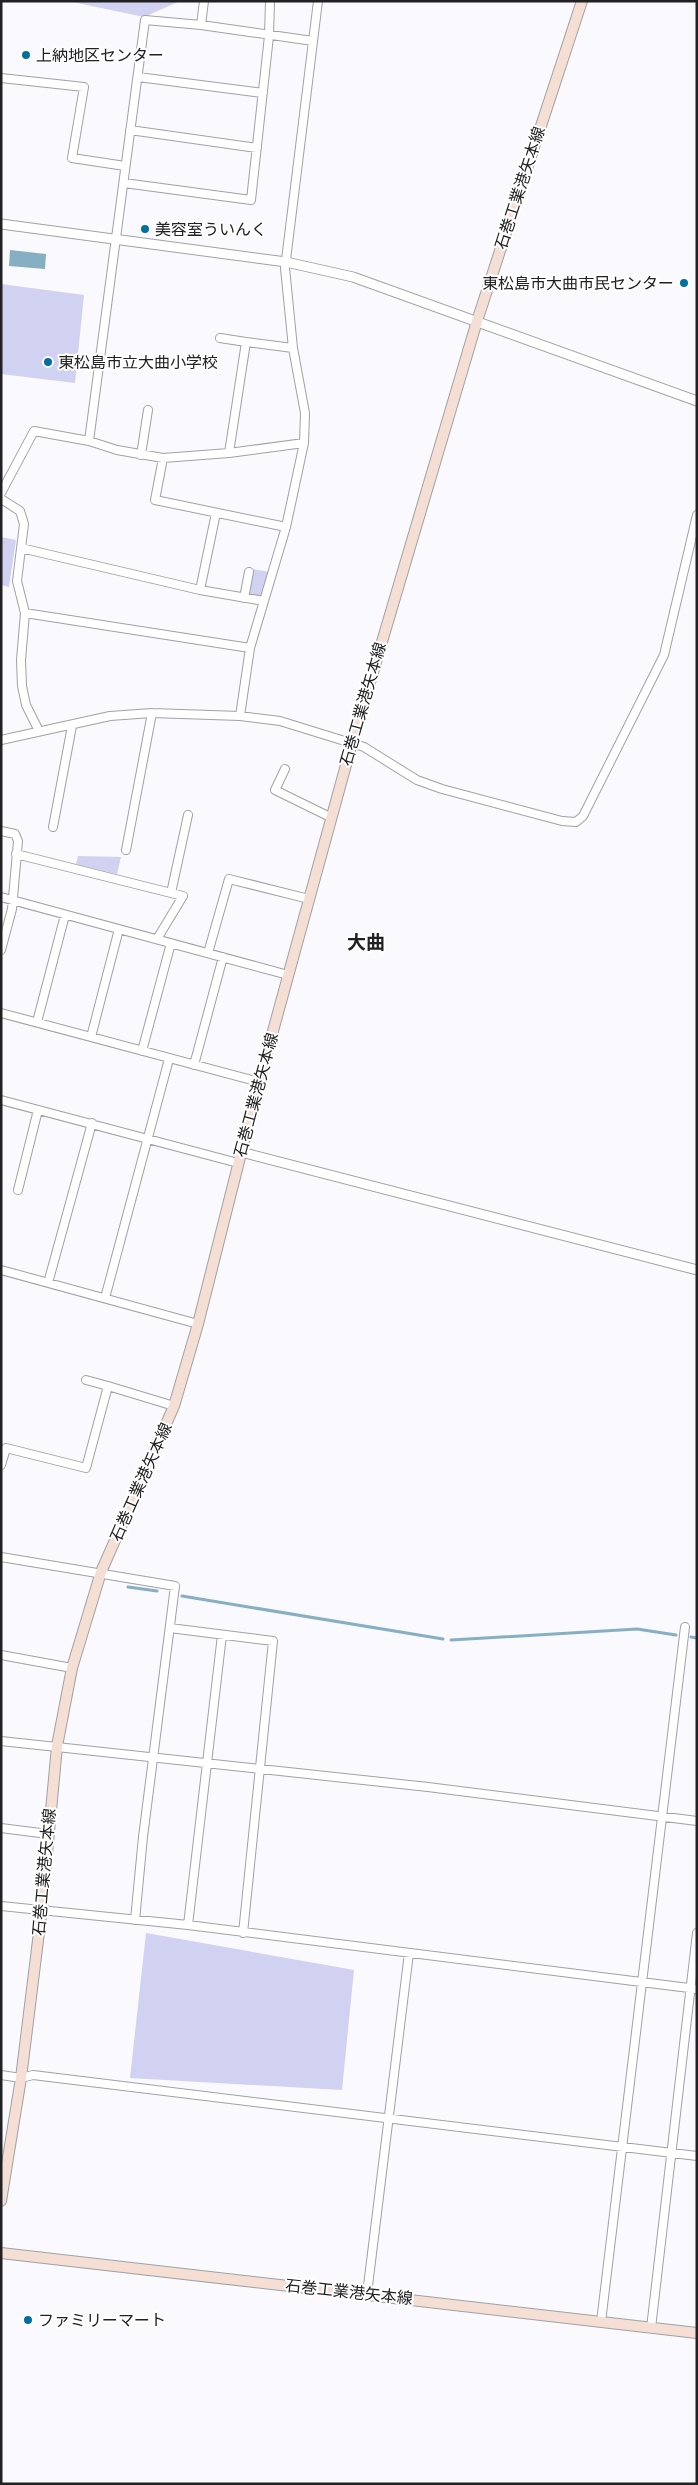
<svg xmlns="http://www.w3.org/2000/svg" width="698" height="2485" font-family="'Work Sans','Noto Sans JP',sans-serif">
<style>
.green{fill:#d1d1f2}
.water{fill:#86afc4}
.lines{fill:none;stroke-linecap:round;stroke-linejoin:round}
.stream{stroke:#86afc4;stroke-width:3}
.minor-casing{stroke:#a0a1a6;stroke-width:10}
.tertiary-casing{stroke:#a0a1a6;stroke-width:11}
.secondary-casing{stroke:#a0a1a6;stroke-width:12}
.minor{stroke:#fff;stroke-width:8}
.tertiary{stroke:#fff;stroke-width:9}
.secondary{stroke:#f5dfd5;stroke-width:10}
.poi-dot{fill:#02709c;stroke:#fff;stroke-width:2}
.labels{text-anchor:middle;dominant-baseline:central;stroke-width:4;stroke-linejoin:round;paint-order:stroke}
.poi-label{font-size:16px;fill:#212123;stroke:#fff;text-anchor:start}
.street-label{font-size:16px;fill:#212123;stroke:#fff}
.quarter-label{font-size:19px;font-weight:bold;fill:#212123;stroke:#fff}
</style>
<rect width="100%" height="100%" fill="#f9f9fe"/>
<path class="green" d="M68,1H180L144,17Z
M1,284L84,295L75,383L1,374Z
M1,537L16,540L9,587L1,585Z
M253,569L270,572L264,592L259,596L250,594L248,590Z
M78,856L121,857L117,874L76,864Z
M146,1933L354,1970L342,2090L130,2078Z"/>
<path class="water" d="M10,250L46,254L45,269L9,266Z"/>
<g class="lines">
<path class="stream" d="M128,1587L157,1591
M182,1596L443,1639
M691,1637L697,1638
M451,1640L637,1629L676,1635"/>
<defs>
<path id="minor" d="M201,25L204,1
M138,77L263,93
M1,78L84,87L72,158L125,166
M130,130L257,148
M124,183L251,200L269,36L270,1
M220,338L246,342
M89,441L145,20L201,25L313,41
M229,453L246,342L293,348
M141,455L148,410
M163,458L155,500L286,527
M1,493L34,431L89,441L117,450L163,458L229,453L304,443
M1,499L20,511L24,524L17,581L25,613L21,660L22,686L26,705L39,731
M21,548L200,590L264,601
M200,590L216,513
M244,598L249,572
M25,613L250,648
M240,716L250,648L286,527L304,443L305,413L293,348L285,268L318,1
M1,740L110,716L152,713L240,716L280,721L364,747L417,780L442,789L562,821L576,822L583,816L664,655L697,515
M285,769L275,790L332,818
M53,827L72,726
M1,831L15,834L18,841L12,909L1,950
M126,850L152,713
M16,854L183,896L157,939
M171,893L188,815
M1,897L288,975
M208,953L229,879L309,899
M1,1013L259,1082
M37,1022L65,915
M91,1037L119,929
M142,1051L171,943
M194,1065L223,957
M1,1100L238,1163
M18,1190L38,1110
M1,1270L198,1324
M48,1283L92,1123
M105,1298L169,1059
M86,1380L108,1386
M1,1465L6,1448L86,1468L108,1386L174,1406
M1,1557L175,1586L143,1837L135,1920
M170,1628L273,1641L243,1933
M1,1655L72,1668
M1,1741L428,1787L697,1821
M1,1828L48,1834
M1,1906L188,1925L697,1989
M188,1925L222,1635
M1,2075L21,2078L33,2075L697,2156
M367,2294L409,1953
M601,2322L685,1627
M651,2328L697,1933"/>
<path id="tertiary" d="M1,224L286,262L353,277L697,401
M241,1152L697,1270"/>
<path id="secondary" d="M1,2201L21,2078L42,1908L57,1746L72,1668L101,1572L174,1406L198,1324L259,1082L352,743L477,321L582,1
M1,2253L697,2333"/>
</defs>
<use href="#minor" class="minor-casing"/>
<use href="#tertiary" class="tertiary-casing"/>
<use href="#secondary" class="secondary-casing"/>
<use href="#minor" class="minor"/>
<use href="#tertiary" class="tertiary"/>
<use href="#secondary" class="secondary"/>
</g>
<g class="poi-dot">
<circle cx="26" cy="55" r="5"/>
<circle cx="145" cy="229" r="5"/>
<circle cx="684" cy="283" r="5"/>
<circle cx="48" cy="362" r="5"/>
<circle cx="28" cy="2320" r="5"/>
</g>
<g class="labels">
<g class="poi-label">
<text x="36" y="55">上納地区センター</text>
<text x="155" y="229">美容室ういんく</text>
<text x="674" y="283" text-anchor="end">東松島市大曲市民センター</text>
<text x="58" y="362">東松島市立大曲小学校</text>
<text x="38" y="2320">ファミリーマート</text>
</g>
<g class="street-label">
<text transform="translate(520 188) rotate(-72)">石巻工業港矢本線</text>
<text transform="translate(363 704) rotate(-74)">石巻工業港矢本線</text>
<text transform="translate(256 1095) rotate(-75)">石巻工業港矢本線</text>
<text transform="translate(141 1482) rotate(-66)">石巻工業港矢本線</text>
<text transform="translate(44 1872) rotate(-85)">石巻工業港矢本線</text>
<text transform="translate(349 2292) rotate(6)">石巻工業港矢本線</text>
</g>
<g class="quarter-label">
<text x="366" y="942">大曲</text>
</g>
</g>
<rect width="698" height="2485" fill="none" stroke="#212123" stroke-width="5"/>
</svg>
